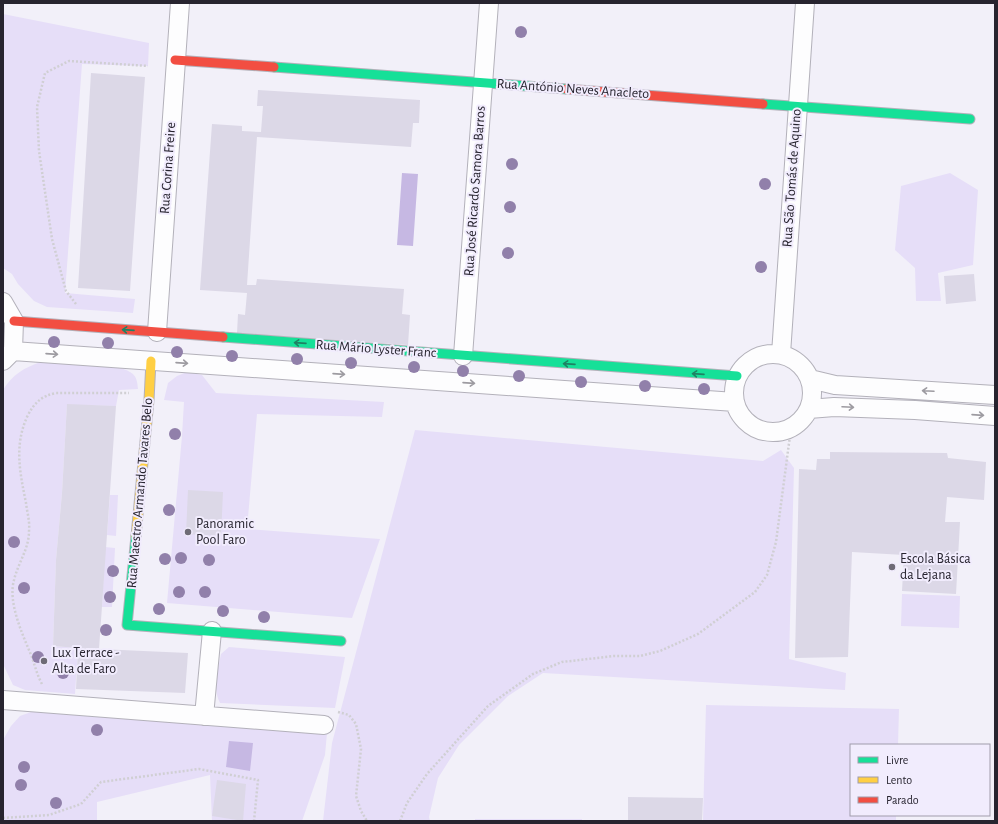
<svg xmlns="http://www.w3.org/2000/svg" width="998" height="824" font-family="'Alegreya Sans',sans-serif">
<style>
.green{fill:#e6def8}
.water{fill:#c6b8e3}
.building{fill:#dcd8e7}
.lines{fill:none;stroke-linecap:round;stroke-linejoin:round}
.street-casing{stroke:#b3b1ba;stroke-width:20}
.fast-casing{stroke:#b3b1ba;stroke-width:11}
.slow-casing{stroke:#b3b1ba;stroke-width:11}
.jam-casing{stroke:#b3b1ba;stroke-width:11}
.path{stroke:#d0cfd3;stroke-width:2.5;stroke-dasharray:2 2;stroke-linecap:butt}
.street{stroke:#fdfdfe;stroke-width:18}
.fast{stroke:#16e098;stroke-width:9}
.slow{stroke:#ffcf43;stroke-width:9}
.jam{stroke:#f24e42;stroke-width:9}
.tree{fill:#9180aa}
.oneway{stroke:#1e8264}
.oneway2{stroke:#9d9ba1}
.poi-dot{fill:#6e6b76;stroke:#f1ecfd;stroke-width:1.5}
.labels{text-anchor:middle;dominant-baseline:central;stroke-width:4;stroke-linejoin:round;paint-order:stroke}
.street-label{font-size:14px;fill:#27242f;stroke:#f1ecfd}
.poi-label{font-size:14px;fill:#27242f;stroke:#f1ecfd;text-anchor:start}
</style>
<rect width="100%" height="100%" fill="#f2f0f9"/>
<path class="green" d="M3,14L149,43L148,66L82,64L65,293L135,299L133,313L47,307L34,301L18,284L12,274L3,268Z
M950,173L978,190L973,265L938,273L941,301H916L915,268L895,250L901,186Z
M41,362L121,368C134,373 137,375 138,389L119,390L116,406L67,405L62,493L56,560L53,646L78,648L75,694L25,690L13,685L3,664V390C12,375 25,367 41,362Z
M187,372L202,375L216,393L384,402L382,417L257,414L247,529L380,539L352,618L167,603L182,436L184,402L164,400L168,383L177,376Z
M415,430L763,461L781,450L794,468L789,659L846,673L845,690L543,673L508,696L459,745L438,778L429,817L430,821H323L332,743Z
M110,495H118L116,536L107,535Z
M105,547L115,548L112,607H102Z
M902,594L960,596L959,628L901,626Z
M229,647L345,657L335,708L220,703C212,688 218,670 221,654Z
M706,705L899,709L898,745H851V815H896V821H703Z
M44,710L327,733L325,755L302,821H212L210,775L97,802V821H3V740L11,726L20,716L31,712Z
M475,819H582V821H475Z"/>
<path class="water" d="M402,173L418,174L413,246L397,245Z
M229,741L253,743L250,771L226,767Z"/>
<path class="building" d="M91,73L145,77L130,291L78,288Z
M258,90L420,100L419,123H413L411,147L257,137L247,285H256L257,279L404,289L402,314L410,315L408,345L237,333L238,314L245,315L247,293L200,290L212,124L242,126V131L261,132L263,106H257Z
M974,274L976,301L946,304L944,276Z
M67,404L116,406L99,649L188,653L185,693L76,689L78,648L53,646L56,560L62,493Z
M830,452L947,453L948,458L986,462L984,500L947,497L945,522H960L956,594L902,591L904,555L852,552L848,657L795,658L799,469L816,470L817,459H830Z
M188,490L223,492L221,536L186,534Z
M217,780L246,784L243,821L212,816Z
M628,797L703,798L702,821H628Z"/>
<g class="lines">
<defs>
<path id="street" d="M3,302L14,321L13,351L3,361
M157,332L180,3
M13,351L735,402
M734 393a39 39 0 1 1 78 0a39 39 0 1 1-78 0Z
M781,354L805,3
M463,356L489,3
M810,379L835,385L995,395
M809,409L834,407L915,410L995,416
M3,700L324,725
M204,716L212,631"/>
<path id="fast" d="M274,67L566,89
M763,104L970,119
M223,337L737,376
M136,536L127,625L341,641"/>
<path id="slow" d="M136,536L149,400L151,361"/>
<path id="jam" d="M175,60L274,67
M566,89L763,104
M14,321L223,337"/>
</defs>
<use href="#street" class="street-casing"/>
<use href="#fast" class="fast-casing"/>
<use href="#slow" class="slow-casing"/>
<use href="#jam" class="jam-casing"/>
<path class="path" d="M76,304L66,291L52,239L39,151L37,107L45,73L69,61L148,66
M42,684C36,673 34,661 29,650C21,631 8,601 14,580C18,563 29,549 29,531C30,521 27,512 26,503C20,473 14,446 27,417C34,403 41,396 56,393H129
M338,712L349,715L356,724L361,749L356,796L361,811L367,821
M3,818L49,815L81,804L101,782L199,769L258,780L254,821
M400,821L407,803L427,774L488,706L533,674L562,662L614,656H640L660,651L698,634L755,592L767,575L776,542L791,428"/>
<use href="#street" class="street"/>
<use href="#fast" class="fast"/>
<use href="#slow" class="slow"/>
<use href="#jam" class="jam"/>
</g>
<g class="tree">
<circle cx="521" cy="32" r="6"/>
<circle cx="512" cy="164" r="6"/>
<circle cx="765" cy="184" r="6"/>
<circle cx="510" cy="207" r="6"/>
<circle cx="508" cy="253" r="6"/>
<circle cx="761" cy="267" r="6"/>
<circle cx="54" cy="342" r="6"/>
<circle cx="108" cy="343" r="6"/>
<circle cx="177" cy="352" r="6"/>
<circle cx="232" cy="356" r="6"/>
<circle cx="297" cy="359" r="6"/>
<circle cx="351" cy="363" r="6"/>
<circle cx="414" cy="367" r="6"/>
<circle cx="463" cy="371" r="6"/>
<circle cx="519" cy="376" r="6"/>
<circle cx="581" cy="382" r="6"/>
<circle cx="645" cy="386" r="6"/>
<circle cx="704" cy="389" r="6"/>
<circle cx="175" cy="434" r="6"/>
<circle cx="169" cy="510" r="6"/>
<circle cx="14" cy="542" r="6"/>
<circle cx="181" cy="558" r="6"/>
<circle cx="165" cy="559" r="6"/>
<circle cx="209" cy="560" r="6"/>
<circle cx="113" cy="571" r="6"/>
<circle cx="24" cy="588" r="6"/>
<circle cx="179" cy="592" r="6"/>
<circle cx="205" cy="592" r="6"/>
<circle cx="110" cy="597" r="6"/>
<circle cx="159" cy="609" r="6"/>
<circle cx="223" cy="611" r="6"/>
<circle cx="264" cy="617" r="6"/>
<circle cx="106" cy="630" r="6"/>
<circle cx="38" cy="657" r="6"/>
<circle cx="63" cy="673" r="6"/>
<circle cx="97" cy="730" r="6"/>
<circle cx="24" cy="767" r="6"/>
<circle cx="21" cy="785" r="6"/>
<circle cx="56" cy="803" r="6"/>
</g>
<defs><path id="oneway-shaft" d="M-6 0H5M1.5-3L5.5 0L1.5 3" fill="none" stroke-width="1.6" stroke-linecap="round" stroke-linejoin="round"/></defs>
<g class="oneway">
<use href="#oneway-shaft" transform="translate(128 330) rotate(-176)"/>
<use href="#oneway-shaft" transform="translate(300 343) rotate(-176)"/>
<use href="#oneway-shaft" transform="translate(569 364) rotate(-176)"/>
<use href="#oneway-shaft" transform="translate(698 374) rotate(-176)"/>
</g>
<g class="oneway2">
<use href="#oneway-shaft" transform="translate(52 354) rotate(4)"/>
<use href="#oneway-shaft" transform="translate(182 363) rotate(4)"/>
<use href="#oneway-shaft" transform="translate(339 374) rotate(4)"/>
<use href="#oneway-shaft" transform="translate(469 383) rotate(4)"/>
<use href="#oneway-shaft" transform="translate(928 391) rotate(-177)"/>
<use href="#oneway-shaft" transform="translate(848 407) rotate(3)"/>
<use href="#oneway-shaft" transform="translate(978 415) rotate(4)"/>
</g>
<g class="poi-dot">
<circle cx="188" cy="532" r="4"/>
<circle cx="892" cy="567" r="4"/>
<circle cx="44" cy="661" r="4"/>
</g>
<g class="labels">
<g class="street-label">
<text transform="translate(573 89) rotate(4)">Rua António Neves Anacleto</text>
<text transform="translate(168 168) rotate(-86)">Rua Corina Freire</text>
<text transform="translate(792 178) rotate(-86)">Rua São Tomás de Aquino</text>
<text transform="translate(475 191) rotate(-86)">Rua José Ricardo Samora Barros</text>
<text transform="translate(376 349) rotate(4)">Rua Mário Lyster Franc</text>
<text transform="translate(140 493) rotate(-85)">Rua Maestro Armando Tavares Belo</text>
</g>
<g class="poi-label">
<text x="196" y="524">Panoramic<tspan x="196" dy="16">Pool Faro</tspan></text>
<text x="900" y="559">Escola Básica<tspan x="900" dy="16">da Lejana</tspan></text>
<text x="52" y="653">Lux Terrace -<tspan x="52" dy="16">Alta de Faro</tspan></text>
</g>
</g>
<rect width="998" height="824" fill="none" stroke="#27242f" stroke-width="8"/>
<rect x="850" y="744" width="140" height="72" fill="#f1ecfd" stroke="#a09cab"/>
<rect x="858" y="757" width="20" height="6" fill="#16e098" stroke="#a09cab"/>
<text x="886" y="764" font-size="12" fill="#27242f">Livre</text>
<rect x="858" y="777" width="20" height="6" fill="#ffcf43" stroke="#a09cab"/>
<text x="886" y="784" font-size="12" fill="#27242f">Lento</text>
<rect x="858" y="797" width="20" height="6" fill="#f24e42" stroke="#a09cab"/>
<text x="886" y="804" font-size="12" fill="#27242f">Parado</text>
</svg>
